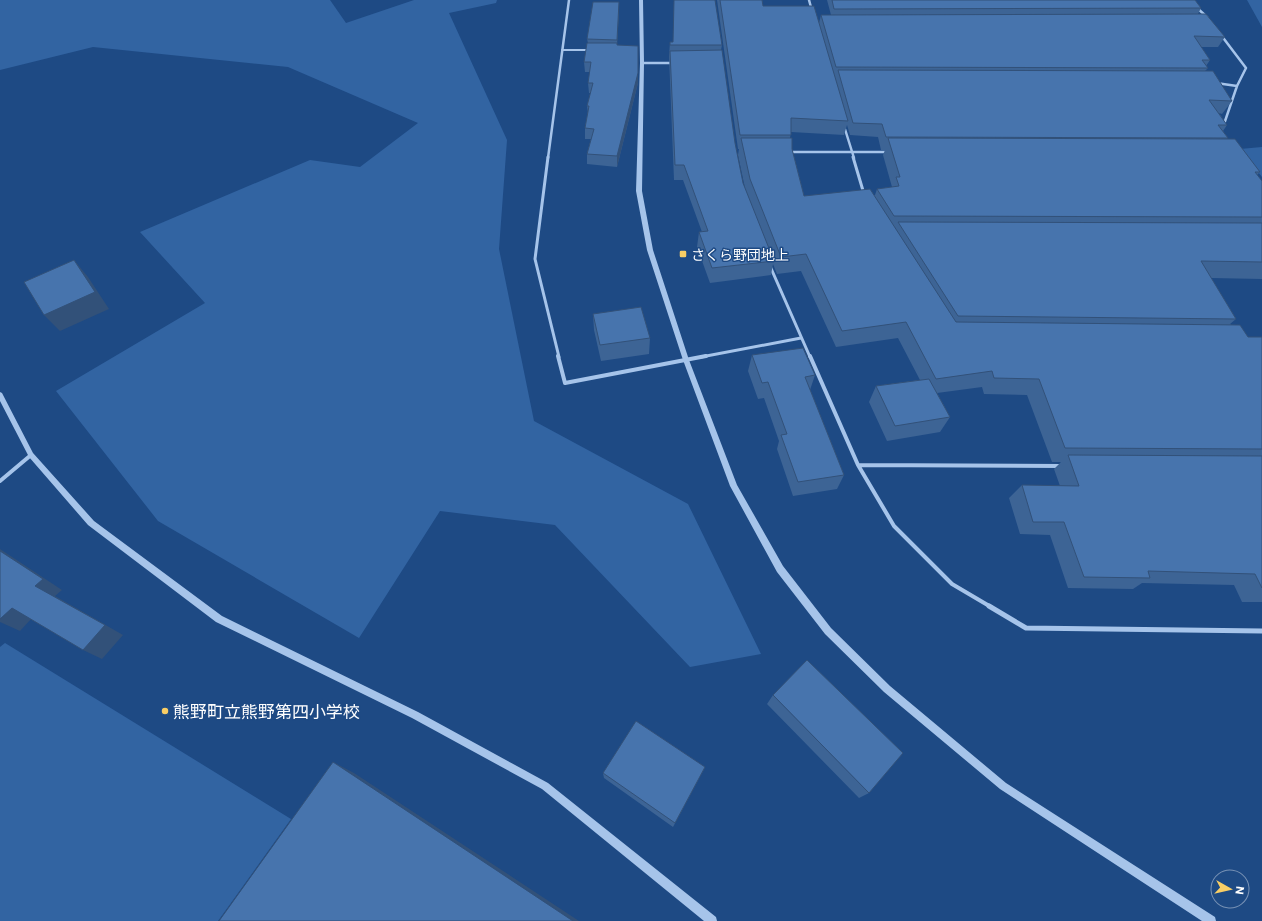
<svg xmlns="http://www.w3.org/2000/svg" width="1262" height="921" font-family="Commissioner,'Noto Sans JP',sans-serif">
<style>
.green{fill:#3264a2}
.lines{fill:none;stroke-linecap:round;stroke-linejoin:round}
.pedestrian{stroke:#a6c4ea;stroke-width:2}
.minor-far3{stroke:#a6c4ea;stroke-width:2.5}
.minor-far2{stroke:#a6c4ea;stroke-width:3}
.minor-far1{stroke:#a6c4ea;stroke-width:4}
.minor{stroke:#a6c4ea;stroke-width:5}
.tertiary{fill:#a6c4ea;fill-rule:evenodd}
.wall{fill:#3d6495;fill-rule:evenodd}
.shaded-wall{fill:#325179}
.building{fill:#4774ad;stroke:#325179}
.poi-dot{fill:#f9ce65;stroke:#1e4a84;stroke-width:1.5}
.labels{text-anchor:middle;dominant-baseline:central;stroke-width:3;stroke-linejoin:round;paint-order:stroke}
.poi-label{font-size:14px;fill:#fff;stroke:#1e4a84;text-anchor:start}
.near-poi-label{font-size:17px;fill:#fff;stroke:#1e4a84;text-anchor:start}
</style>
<rect width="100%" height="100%" fill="#1e4a84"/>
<path class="green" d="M0,0H330L346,23L414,0H497L496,3L449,13L507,140L499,249L534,421L688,504L761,654L690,667L555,525L440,511L359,638L158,521L56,391L205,303L140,232L310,160L360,167L418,123L288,67L93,47L0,70Z
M1247,0H1262V27Z
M1262,147V177L1240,149Z
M5,643L291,819L218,921H0V647Z"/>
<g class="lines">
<path class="pedestrian" d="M562,50H589"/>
<path class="minor-far3" d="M809,0L812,11
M1196,7L1207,17
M1221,35L1246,68L1237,86L1223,127
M642,63H674
M1216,83L1237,86
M844,126L854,158
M788,152H889
M548,158L569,0"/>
<path class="minor-far2" d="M548,157L535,259L559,357
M853,157L864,194
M770,266L810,357
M701,357L801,338"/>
<path class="minor-far1" d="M558,356L565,383L706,356
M810,356L858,465L894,526L952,584L991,607
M858,465L1062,466
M0,481L31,455"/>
<path class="minor" d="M989,606L1026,628L1262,631"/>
<path class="tertiary" d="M639,0H643L644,63L642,191L653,250L689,360L737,485L783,566L831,628L890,686L1006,783L1215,917L1216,921H1202L1000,789L884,692L825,634L777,572L730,486L683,360L647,250L636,191L640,63Z
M0,392L2,393L33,453L94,521L222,616L418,712L548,783L716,917L717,921H704L542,789L412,718L216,622L88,525L29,457L0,401Z"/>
</g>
<path class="wall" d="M717,0H762L763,6L819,23L821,15H831L827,0H1195L1201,8L1198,14L1225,37L1218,47H1201L1210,60L1206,66L1208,68L1205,71L1232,101L1222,114L1219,113L1227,125L1223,131L1228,138L1227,139L1260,172L1257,175L1262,181V279L1211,278L1236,319L1230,324L1248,337H1262V602H1242L1234,585L1142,583L1133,589L1068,588L1050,535L1020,534L1009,498L1022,485L1060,486L1054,469L1061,462H1052L1027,395L984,394L982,387L937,393L950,417L940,432L887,441L869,402L876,386L920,380L898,338L836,347L801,271L777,274L773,264L771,275L710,283L697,247L699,232H702L683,180H674L669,56L670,42L722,45L721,50L735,143L743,183L745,188L738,155L739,149H738ZM847,125L850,135L878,137L881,150H885L883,155L892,187L877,189L875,195L804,196L792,149L790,138L791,132L844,135Z
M619,11L617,45L638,56V83L617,167L587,164V154L591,139H585V128L588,113L587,106L591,93H589L588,83L590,72H585L584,62L588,43L587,39Z
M593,314L650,338L649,354L601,361L594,330Z
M752,355L815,375L810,390L844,475L837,489L793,496L777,449L779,441L764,398L758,399L748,371Z
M773,695L869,793L859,798L767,704Z
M705,767L673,827L604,778L603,773Z"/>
<path class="shaded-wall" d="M619,2V11L617,48V40Z
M638,46V83L617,167V156Z
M74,260L88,277L109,309L60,331L44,315Z
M0,549L62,590L55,596L123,635L102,659L83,650L35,586L0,551Z
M12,608L32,618L20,631L0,622V619Z
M333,762L354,773L579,921H573Z"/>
<path class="building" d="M674,0H715L722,45H670V42H673Z
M720,0H762L763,6H814L848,121L791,118V135H740Z
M832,0H1195L1201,8L834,9Z
M593,2H619L617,40L587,39Z
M1206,14L1225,37L1194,36L1210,60H1202L1208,68L836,67L821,15Z
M587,43H617V45L638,46V73L617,156L587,154L594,129L585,128L589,106H587L593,83H588L591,62H584Z
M722,50L735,143L743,183L774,261L712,268L699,232L708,231L684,165H675L670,51Z
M838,70L1213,71L1232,101L1209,100L1227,125H1218L1228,138L886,137L882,124L853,123Z
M741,138H792V149L804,196L870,189L956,322L1240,325L1248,337H1262V449L1065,448L1039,379L994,378L992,371L936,379L906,322L842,331L806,254L781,257L750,179Z
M888,138L1235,139L1260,172H1255L1262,181V217L894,216L877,189L899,186L896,177H900Z
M898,222L1262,223V262L1201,261L1236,319L958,316Z
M74,260L95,292L44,315L24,282Z
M641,307L650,338L600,345L593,314Z
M803,348L815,375L805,377L844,475L798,482L781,435L787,434L768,382L762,383L752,355Z
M929,379L950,417L895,426L876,386Z
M1068,455L1262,456V588L1255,574L1148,571L1150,578L1084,577L1064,522H1033L1022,485L1079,486Z
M0,551L43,579L35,586L105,625L83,650L12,608L0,619Z
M807,660L903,753L869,793L773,695Z
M636,721L705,767L675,823L603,773Z
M333,762L573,921H219Z"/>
<g class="poi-dot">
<rect x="679" y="250" width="8" height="8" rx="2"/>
<circle cx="165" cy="711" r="4"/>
</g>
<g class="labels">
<g class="poi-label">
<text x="691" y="254">さくら野団地上</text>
</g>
<g class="near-poi-label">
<text x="173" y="711">熊野町立熊野第四小学校</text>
</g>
</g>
<g transform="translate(1230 889) rotate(98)"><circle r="19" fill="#1e4a84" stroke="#7892b5"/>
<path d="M0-3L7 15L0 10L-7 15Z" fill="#f9ce65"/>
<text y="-6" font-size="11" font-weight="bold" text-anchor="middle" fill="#ffffff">N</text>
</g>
</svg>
